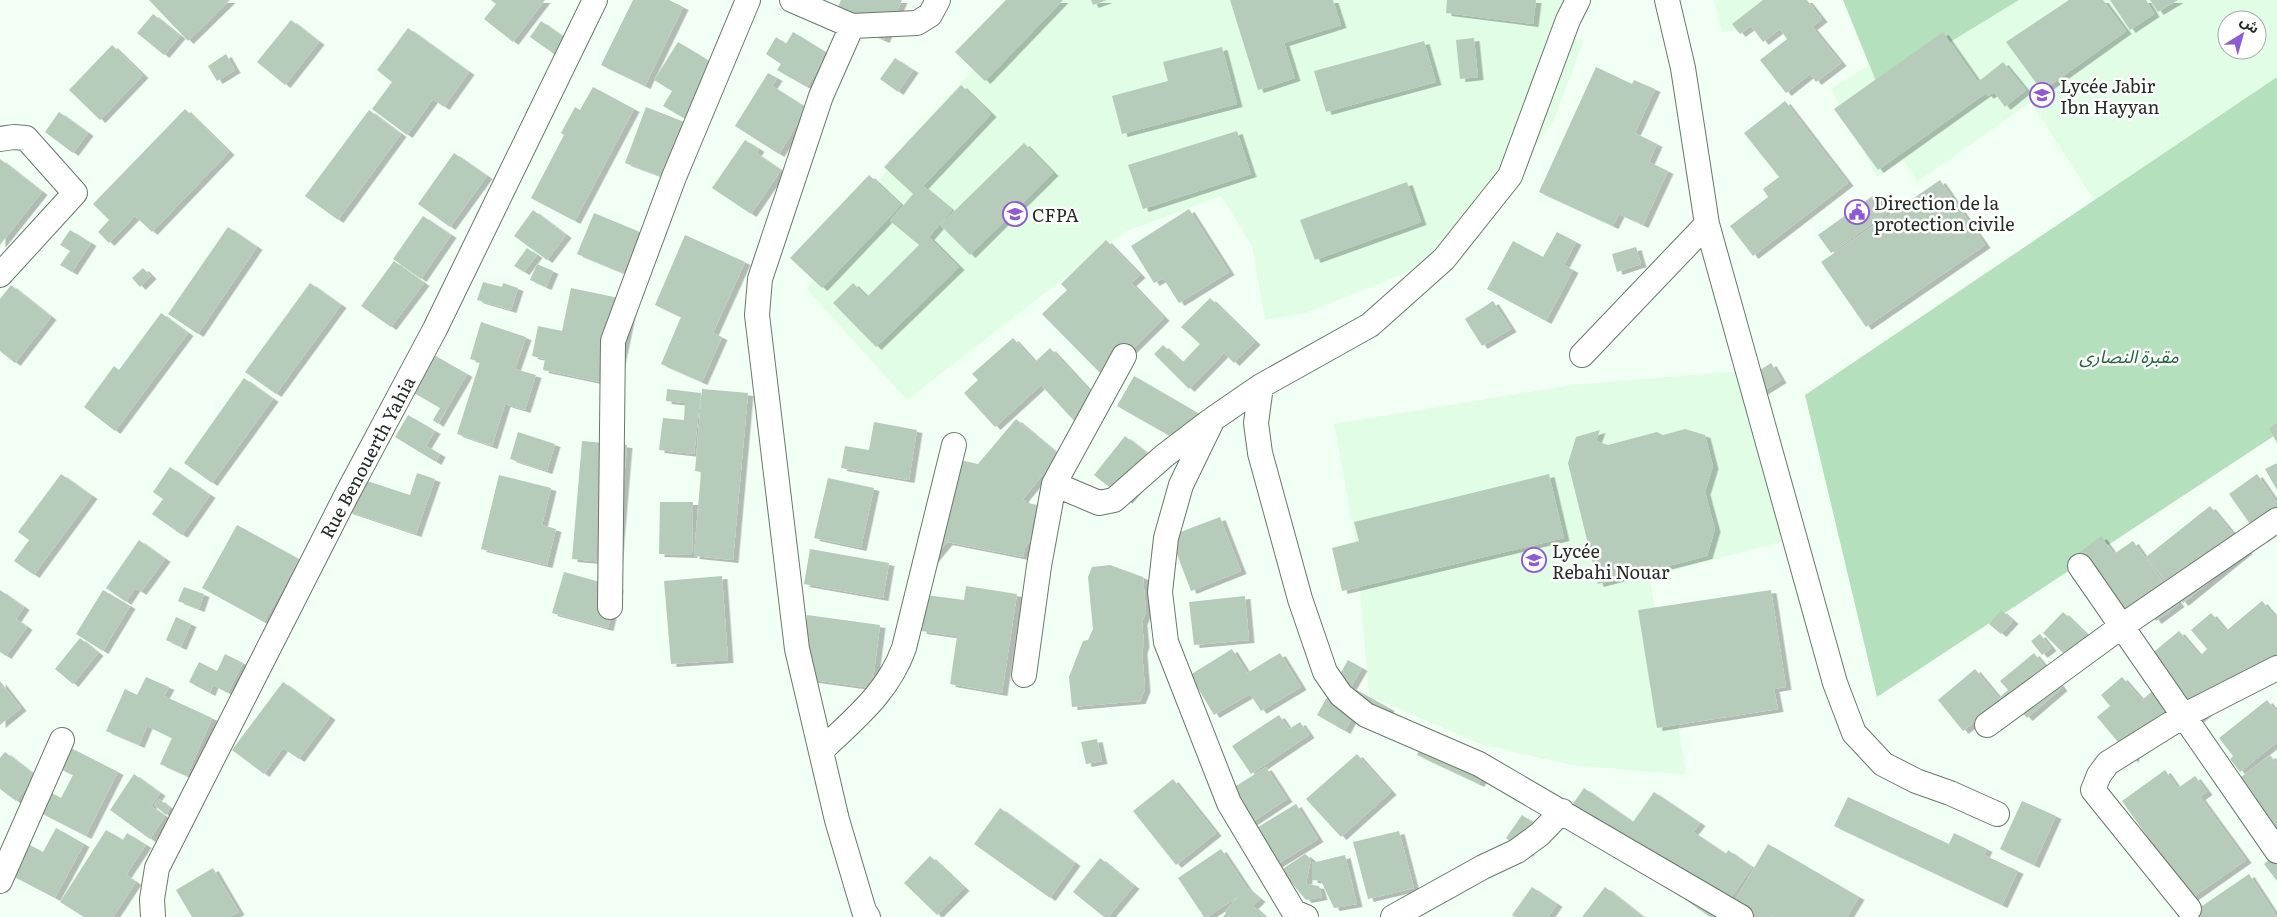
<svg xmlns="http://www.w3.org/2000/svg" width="2277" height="917" font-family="Literata,'Noto Sans Arabic',serif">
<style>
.built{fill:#e1fde6;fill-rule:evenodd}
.green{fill:#b5e0bd}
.building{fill:#b7cbba;filter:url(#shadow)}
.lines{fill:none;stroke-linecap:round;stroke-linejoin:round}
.minor-casing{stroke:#67796a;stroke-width:26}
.minor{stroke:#fff;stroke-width:24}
.labels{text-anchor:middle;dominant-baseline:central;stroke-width:5;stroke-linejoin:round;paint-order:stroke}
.poi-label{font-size:18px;fill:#242c26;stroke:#fff;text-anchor:start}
.park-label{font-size:18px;font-style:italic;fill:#216536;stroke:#fff}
.street-label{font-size:18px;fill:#242c26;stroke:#fff}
</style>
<defs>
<filter id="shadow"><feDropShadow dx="5.5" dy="3" stdDeviation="0" flood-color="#0004"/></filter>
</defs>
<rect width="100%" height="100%" fill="#f2fff5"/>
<path class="built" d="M1025,0H1568L1562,35L1584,40L1553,122L1450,255L1306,313L1265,320L1252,246L1221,196L1124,232L907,400L807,289L905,143L978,65Z
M1714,0H1784L1737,30L1722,32Z
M1843,0H2277V77L2094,200L2031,102L1917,182L1904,160L1877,177L1831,89L1869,65ZM2227,20H2257V50H2227Z
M1764,369L1802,536L1649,577L1687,775L1571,765L1481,744L1369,696L1356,543L1334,424L1572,385Z"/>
<path class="green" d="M1843,0H2019L1878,86Z
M2277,77V434L1877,697L1805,395Z"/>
<path class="building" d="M149,0H230L188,41Z
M491,0H545L513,42L484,19L496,4Z
M633,0H669L683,7L645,86L601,65Z
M841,0H902L884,40L833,18Z
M1006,0H1063L985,81L955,52Z
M1091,0H1107L1093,5Z
M1230,0H1333L1341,25L1284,43L1295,78L1258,90Z
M1447,0H1536L1533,24L1446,13Z
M1763,0H1807L1822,19L1812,27L1841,63L1816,82L1810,74L1786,93L1760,60L1787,39L1780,29L1763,42L1751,26L1740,34L1732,24Z
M2069,0H2103L2126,31L2042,91L2006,42Z
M2110,0H2146L2154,14L2130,30Z
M2150,0H2178L2158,12Z
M153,14L180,36L164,55L137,33Z
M291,20L319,42L285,85L257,62Z
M541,21L575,45L564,61L530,37Z
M408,28L469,72L444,107L433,99L407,135L372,109L392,82L377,70Z
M793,32L827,53L807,87L777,70L781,64L766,54L776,37L786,44Z
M1943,32L1978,82L2003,62L2026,90L2005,107L1994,92L1988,96L1986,93L1878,170L1834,109Z
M1474,38L1478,77L1460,79L1456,40Z
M1424,41L1436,82L1326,112L1314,71Z
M678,42L719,67L687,120L663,106L672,91L654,80Z
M112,45L143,75L100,120L69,90Z
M1222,47L1237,104L1122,134L1112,96L1168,81L1163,62Z
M226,54L235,70L217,81L208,66Z
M895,58L913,70L898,92L880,79Z
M1596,67L1632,84L1634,80L1655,89L1635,133L1657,144L1649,162L1668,171L1643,225L1619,214L1613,226L1539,192Z
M768,73L777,78L772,86L807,108L779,154L735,126Z
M961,85L991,114L923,186L952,210L929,237L959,267L876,347L833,303L853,283L867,297L919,245L890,221L913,194L884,167Z
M593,87L634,109L575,221L531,198L564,135L561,133L575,107L580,110Z
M1785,101L1848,183L1753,256L1730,226L1768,197L1763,189L1779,177L1744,133Z
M646,107L692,125L671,180L625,163Z
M185,109L229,152L152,232L135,216L109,243L98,232L109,220L93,204Z
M369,110L401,134L338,220L305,196Z
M59,112L88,133L73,153L45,132Z
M1237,131L1251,174L1143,209L1128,165Z
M745,140L759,149L756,153L781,170L751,214L712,188Z
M1024,143L1053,173L970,255L940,225Z
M454,153L487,176L450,227L418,204Z
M0,159L42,192L0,245Z
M869,175L901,205L822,288L790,258Z
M1940,180L1985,245L1866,327L1821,262Z
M1407,182L1421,222L1315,260L1300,220Z
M1874,195L1887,213L1831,253L1818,235Z
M1189,209L1229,272L1179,303L1163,278L1154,283L1131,246Z
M533,210L566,235L547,260L514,236Z
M594,213L652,237L635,278L577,254Z
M423,216L451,235L421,279L393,259Z
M228,227L257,247L198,334L168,314Z
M70,230L91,243L72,272L60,265L70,251L60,245Z
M1557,232L1576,242L1564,265L1573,270L1546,321L1487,289L1513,241L1543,257Z
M685,235L745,262L713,333L722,337L702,382L661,364L681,317L655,305Z
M1106,240L1140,275L1131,283L1164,318L1104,377L1042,314L1067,290L1061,284Z
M1636,247L1641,264L1617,272L1612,254Z
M527,248L537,255L524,272L514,266Z
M394,261L424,283L391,327L361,306Z
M537,264L553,271L546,287L530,280Z
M143,268L151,276L140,287L132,278Z
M483,282L502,287L503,283L518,288L511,310L477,300Z
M310,283L341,305L276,394L245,372Z
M11,285L51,317L15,363L0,351V299Z
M571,288L633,301L615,385L543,370L545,359L532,356L538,326L562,331Z
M1210,298L1255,342L1234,363L1224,353L1189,389L1154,354L1163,345L1182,363L1200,344L1181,327Z
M1493,301L1511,329L1482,346L1465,319Z
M161,313L188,333L115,431L84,407L114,366L119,370Z
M481,322L526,337L515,369L536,375L525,410L505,404L492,446L457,434L480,362L470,359Z
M1013,338L1035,362L1050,348L1099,401L1076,423L1041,385L995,427L964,393L978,380L972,374Z
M430,353L467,374L438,424L433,420L440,408L409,390Z
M1771,363L1781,380L1762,392L1752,375Z
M1134,376L1215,423L1198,452L1117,406Z
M244,378L273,399L212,483L184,463Z
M667,389L701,393L694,454L659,450L663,418L684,420L685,403L666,401Z
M702,389L748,393L733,560L694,556L701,472L695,471Z
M408,415L435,431L426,446L440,454L436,462L395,437Z
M1016,419L1059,455L1023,499L1027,503L1043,506L1037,532L1025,548L1023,557L947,542L930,563L950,458L978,464Z
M874,422L917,430L909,480L841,468L845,446L869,450Z
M2277,423V443L2269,428Z
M1685,429L1705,435L1713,466L1705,492L1715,529L1707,556L1598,584L1568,463L1576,437L1600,430L1596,441L1608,445L1657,432L1663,435Z
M518,432L555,444L547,471L510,459Z
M1125,436L1158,462L1127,501L1094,475Z
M582,441L627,445L617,563L572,559Z
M2277,463V490L2265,469Z
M170,467L210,495L182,535L152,514L163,499L153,492Z
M417,473L435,479L416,534L347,511L358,478L410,495Z
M61,474L92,496L34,575L14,561L29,540L18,532Z
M1549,474L1564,538L1342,591L1332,548L1359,541L1354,522Z
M2257,474L2277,503V528L2261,540L2229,494Z
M499,475L551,488L542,525L556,529L547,565L481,549Z
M828,478L874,488L861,548L814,538Z
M660,502H693L692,555L659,554Z
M2210,506L2247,551L2183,603L2146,557Z
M1220,517L1241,571L1191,591L1170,536Z
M237,525L299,559L264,622L202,588Z
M2101,536L2114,554L2133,541L2179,604L2156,621L2139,598L2119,613L2076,555Z
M139,540L165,559L141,592L135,588L126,602L106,588Z
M810,549L889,563L883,598L804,584Z
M1110,565L1143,577L1146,612L1142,622L1144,644L1142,651L1145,689L1140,701L1072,707L1069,677L1083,641L1088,640L1093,629L1088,577L1092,567Z
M564,572L618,587L608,628L552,613Z
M722,576L728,660L671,664L664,581Z
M966,586L1017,594L1002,693L950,684L957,636L921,631L926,595L964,600Z
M184,587L204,594L199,609L178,601Z
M0,590L24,607L16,619L27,627L6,656L0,652Z
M103,590L130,606L103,651L76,634Z
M1771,590L1786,687L1774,689L1778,709L1657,728L1638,610Z
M1245,596L1249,640L1194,645L1189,602Z
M2262,601L2277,619V654L2181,734L2163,712L2140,732L2133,760L2097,717L2110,706L2101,695L2122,677L2142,700L2168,678L2149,656L2179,631L2200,656L2207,649L2191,630L2211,613L2226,631Z
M2001,610L2013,621L2001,634L1989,624Z
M2063,612L2093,641L2072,662L2043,633Z
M807,615L880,625L872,688L799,678Z
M176,617L191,624L181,647L166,640Z
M2040,634L2051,648L2042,655L2031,641Z
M80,638L98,653L73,684L55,669Z
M1232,649L1247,673L1280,653L1301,687L1261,711L1250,694L1214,715L1190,675Z
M2034,653L2062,688L2027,718L2021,711L1978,719L1963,731L1938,700L1975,669L1999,698L2008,690L2000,681Z
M225,654L243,663L228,693L213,685L210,693L189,682L199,662L217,671Z
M1348,660L1362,668L1351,687L1389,708L1382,721L1358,707L1345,731L1317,715Z
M146,677L169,687L164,696L212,718L187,776L160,764L172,738L147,726L139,745L106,731L125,689L137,695Z
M0,681L21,708L0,725Z
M283,682L330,717L299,759L283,748L264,774L232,750Z
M2267,700L2277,712V742L2240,772L2230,759L2233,756L2219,738Z
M1279,715L1289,729L1300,722L1309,735L1251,774L1232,746Z
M1425,738L1487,767L1479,784L1417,755Z
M1097,739L1102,761L1086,764L1081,742Z
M71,748L118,772L86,836L39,812L50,792L61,798L73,775L60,769Z
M5,752L36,776L16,801L0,789V758Z
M1357,754L1391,792L1341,837L1306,799Z
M2270,755L2277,764V842L2228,787Z
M1266,767L1287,799L1248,825L1243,817L1249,812L1233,788Z
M2165,770L2178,788L2195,776L2207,792L2200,797L2246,860L2189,900L2146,841L2149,839L2122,801Z
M134,774L160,793L151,806L165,816L150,839L110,810Z
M1173,779L1216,833L1176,865L1133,811Z
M1584,788L1633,822L1654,792L1700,823L1693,832L1726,854L1728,850L1752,867L1718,917H1710L1617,852L1614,857L1561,821Z
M1848,797L1949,844L1954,833L1987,849L1984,855L2018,871L2002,905L1834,826Z
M159,799L170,808L166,815L154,805Z
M2022,801L2056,816L2034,865L2000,849Z
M1296,804L1318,839L1271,868L1250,832Z
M1000,808L1075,863L1050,898L974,844Z
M1522,815L1535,824L1528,854L1506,838Z
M56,828L84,844L55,898L11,875L28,844L43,852Z
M106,830L123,840L127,833L146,845L126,875L136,882L113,917H84L60,902Z
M1399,831L1414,888L1368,899L1353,842Z
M1768,844L1859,897L1847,917H1775L1771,915L1770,917H1744L1730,909Z
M1221,849L1247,888L1260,899L1253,906L1265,917H1223L1226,913L1225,911L1239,896L1207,917H1204L1178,878Z
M1305,854L1311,859L1306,884L1319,886L1322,897L1306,900L1281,870Z
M2277,854V881L2264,864Z
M1345,855L1357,904L1334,908L1321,881L1312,880V863Z
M930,856L964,888L937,915L904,883Z
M1100,858L1134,886L1108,917H1104L1073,892Z
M213,868L239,912L229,917H192L176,890Z
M2249,874L2277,917H2186Z
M1532,887L1557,904L1548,917H1515L1512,915Z
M1605,887L1643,917H1582Z"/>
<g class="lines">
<defs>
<path id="minor" d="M792,0L852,26L917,23L930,15L938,0
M1578,0L1568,20L1510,176L1444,259L1370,325L1261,386L1256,423L1260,453L1300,599L1325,672L1341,695L1366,715L1479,764L1741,917
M1667,0L1683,68L1707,224L1835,683L1854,733L1883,764L1916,781L1950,793L1997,814
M852,26L821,96L760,279L757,315L797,649L837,820L864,911L868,917
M0,139L14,137L26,138L75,193L0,275
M1582,355L1707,224
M1124,356L1054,484L1099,503L1114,500L1164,456L1210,421
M1261,386L1213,419L1181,485L1166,538L1160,592L1166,642L1229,803L1294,912L1306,917
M2080,566L2277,851
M610,607L613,341L674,177L748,0
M1024,675L1039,566L1054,484
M1987,725L2122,626L2277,520
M821,751C854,719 888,693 904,648L954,445
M0,881L62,740
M2189,909L2093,790L2099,775L2108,763L2183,716L2277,668
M153,917L152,899L157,868L347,494L435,329L595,0
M1393,917L1483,867L1517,851L1540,834L1562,811"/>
</defs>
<use href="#minor" class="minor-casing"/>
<use href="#minor" class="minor"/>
</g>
<defs>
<symbol id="school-ring" viewBox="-11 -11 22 22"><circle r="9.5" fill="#fff" stroke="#8e5bd4" stroke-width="1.5"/><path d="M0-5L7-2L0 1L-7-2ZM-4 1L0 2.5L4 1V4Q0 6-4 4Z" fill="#8e5bd4"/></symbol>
<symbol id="civic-ring" viewBox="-11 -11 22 22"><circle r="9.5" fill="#fff" stroke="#8e5bd4" stroke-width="1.5"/><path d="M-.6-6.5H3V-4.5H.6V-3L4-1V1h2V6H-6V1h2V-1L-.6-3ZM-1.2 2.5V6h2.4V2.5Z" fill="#8e5bd4"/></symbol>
<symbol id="university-ring" viewBox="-11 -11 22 22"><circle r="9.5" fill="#fff" stroke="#8e5bd4" stroke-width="1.5"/><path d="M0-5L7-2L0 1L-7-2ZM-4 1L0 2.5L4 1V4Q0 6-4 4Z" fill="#8e5bd4"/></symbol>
</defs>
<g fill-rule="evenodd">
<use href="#school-ring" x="2028" y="81" width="28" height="28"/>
<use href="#civic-ring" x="1843" y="198" width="28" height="28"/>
<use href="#university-ring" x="1001" y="200" width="28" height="28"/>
<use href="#school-ring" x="1520" y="546" width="28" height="28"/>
</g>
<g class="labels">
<g class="poi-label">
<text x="2060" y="85">Lycée Jabir<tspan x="2060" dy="21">Ibn Hayyan</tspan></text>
<text x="1874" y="202">Direction de la<tspan x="1874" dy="21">protection civile</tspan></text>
<text x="1032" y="214">CFPA</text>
<text x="1552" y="550">Lycée<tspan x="1552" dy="21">Rebahi Nouar</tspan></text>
</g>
<g class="park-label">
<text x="2129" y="355">مقبرة النصارى</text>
</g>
<g class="street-label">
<text transform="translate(367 457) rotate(-62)">Rue Benouerth Yahia</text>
</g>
</g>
<g transform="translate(2242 35) rotate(37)"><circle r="24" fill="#ffffff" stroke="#a7aba8"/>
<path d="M0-4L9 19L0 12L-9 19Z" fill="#8e5bd4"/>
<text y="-8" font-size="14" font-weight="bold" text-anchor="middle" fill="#242c26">ش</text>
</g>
</svg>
